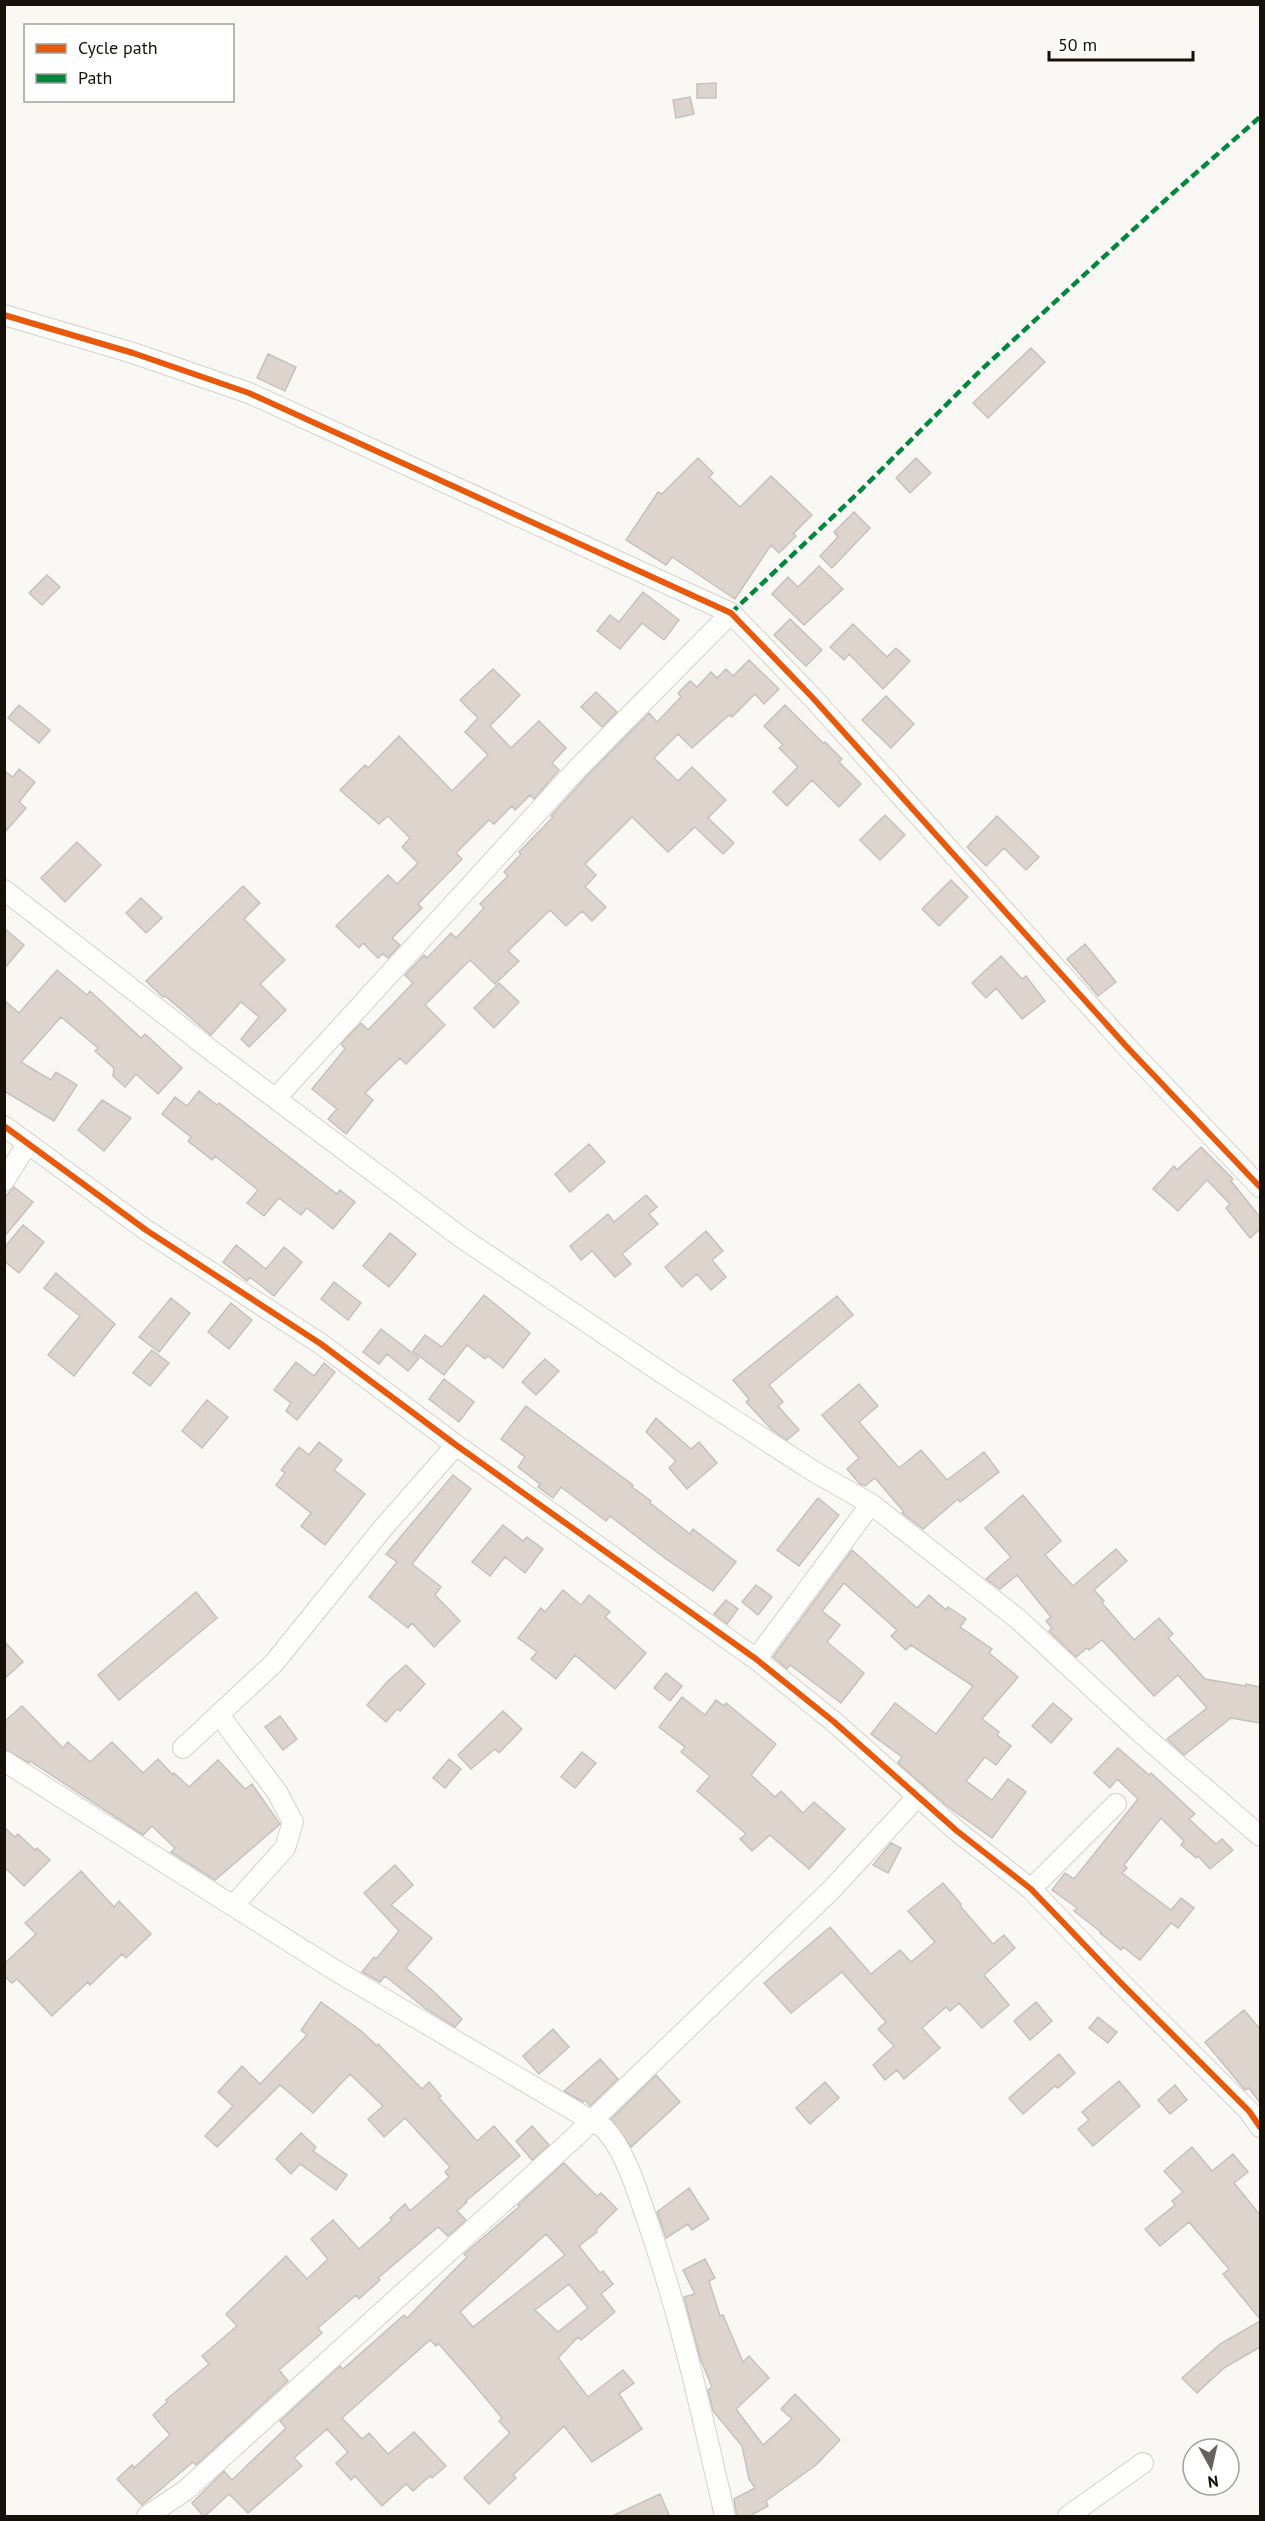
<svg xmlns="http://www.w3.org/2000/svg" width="1265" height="2521" font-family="'PT Sans',sans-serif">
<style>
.building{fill:#ddd4ce;stroke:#c6c1bc;stroke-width:1.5;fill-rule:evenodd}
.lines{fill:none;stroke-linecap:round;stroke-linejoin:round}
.minor-casing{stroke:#d5d1cb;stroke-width:22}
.minor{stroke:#fefefd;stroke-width:20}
.quiet{stroke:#00873e;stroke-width:4.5;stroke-dasharray:9 4.5;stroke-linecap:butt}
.cycleway-casing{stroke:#fff;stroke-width:10}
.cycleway{stroke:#e8590c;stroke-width:6}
</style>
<rect width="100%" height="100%" fill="#faf8f4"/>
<path class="building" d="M716,83V98H697V84Z
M690,97L694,114L676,118L673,100Z
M1031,348L1045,362L988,418L973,403Z
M268,354L296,367L285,391L257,378Z
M698,458L713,473L709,477L740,507L771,476L812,515L793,534L796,536L779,553L771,545L735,599L672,557L666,565L626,540L658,492L662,494Z
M916,458L931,473L910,493L896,478Z
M854,512L870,528L832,568L820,556L838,537L834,532Z
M819,566L843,589L804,625L772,594L788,577L798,587Z
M47,575L60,587L42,605L29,593Z
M643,592L679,620L664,640L642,623L620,649L597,631L610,615L619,622Z
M790,619L822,650L806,666L774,635Z
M853,624L887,657L896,648L910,661L883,689L849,654L844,660L830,647Z
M749,660L779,689L764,704L755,694L732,717L729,715L692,748L678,734L654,758L678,781L692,767L726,800L708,818L734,843L723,854L695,827L668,852L632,817L585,864L596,875L585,887L606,907L592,921L582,911L566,926L550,910L508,951L519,961L495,984L470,960L425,1005L445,1025L406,1064L400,1058L365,1093L373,1100L346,1134L328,1119L337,1109L312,1089L345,1049L341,1044L361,1023L368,1030L413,983L405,975L424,955L427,958L451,933L456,938L484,908L480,904L508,876L504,872L521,854L519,852L553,817L551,816L587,776L649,713L657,722L681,697L678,693L690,681L697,687L711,672L717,678L726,669L733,676Z
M493,669L520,695L490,726L511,748L539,721L566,748L552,763L559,770L534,799L530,795L515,810L512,806L494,824L489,820L456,853L462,859L418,904L422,908L392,938L400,945L388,958L383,954L378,958L363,943L359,948L336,926L388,875L397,884L418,863L402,847L410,838L388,816L379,824L340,790L365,765L368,768L399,736L452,791L488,755L465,732L478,718L460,700Z
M596,692L617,712L602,727L581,707Z
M886,696L914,724L891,748L862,720Z
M19,705L50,730L39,743L8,718Z
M785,705L823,743L825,742L842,759L839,762L861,784L839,807L812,780L787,806L773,792L798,767L779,748L783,745L764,726Z
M19,769L35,782L19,802L26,808L4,833V771L13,777Z
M885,815L905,835L880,860L860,840Z
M997,816L1039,857L1026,870L1004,848L986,866L967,847Z
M77,842L101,865L65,902L41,878Z
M951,880L968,897L939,926L922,909Z
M243,886L260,903L244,919L285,960L260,984L286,1010L249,1047L241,1039L259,1017L241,1002L211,1035L165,996L163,997L146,981Z
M141,898L162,918L146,933L126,913Z
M4,928L24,945L4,969Z
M1085,944L1116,982L1098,996L1067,959Z
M1001,956L1022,979L1026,976L1045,1001L1022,1019L996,988L986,998L972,983Z
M57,970L87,995L90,991L141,1038L145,1034L182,1068L158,1094L136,1074L125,1087L113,1076L114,1068L95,1051L98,1048L61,1017L21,1062L51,1080L56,1072L77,1085L54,1121L4,1091V1000L19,1013Z
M499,983L519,1002L494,1028L474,1008Z
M199,1091L217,1105L219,1103L337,1194L340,1190L355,1202L333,1229L307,1208L301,1215L279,1198L264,1216L247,1203L258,1190L215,1156L212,1160L188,1141L191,1137L162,1114L175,1097L187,1106Z
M102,1100L131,1118L104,1151L78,1130Z
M589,1144L605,1162L570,1192L555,1174Z
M1201,1147L1233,1179L1231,1181L1260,1217V1229L1250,1238L1226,1208L1230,1204L1207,1180L1178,1211L1153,1189L1174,1166L1177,1170Z
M14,1187L33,1202L4,1237V1198Z
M646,1195L657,1207L649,1214L658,1224L622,1254L631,1264L615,1277L592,1251L581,1260L570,1246L608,1214L614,1222Z
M23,1225L44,1242L19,1273L4,1261V1248Z
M706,1231L723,1251L712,1260L726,1277L711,1290L697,1274L682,1287L665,1267Z
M390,1233L416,1254L389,1287L363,1266Z
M236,1245L266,1269L284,1247L302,1262L274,1296L250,1277L247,1281L223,1262Z
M56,1273L115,1324L74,1376L48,1355L80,1316L44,1288Z
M334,1282L361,1303L348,1320L321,1299Z
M484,1295L530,1333L503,1368L488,1356L485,1359L467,1345L444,1375L413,1351L425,1335L442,1347Z
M837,1296L853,1315L769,1385L783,1402L778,1406L799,1430L787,1440L771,1429L762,1419L746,1402L749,1399L733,1380Z
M171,1298L190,1313L159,1352L139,1337Z
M231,1303L252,1320L229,1349L208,1332Z
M381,1329L419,1358L408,1371L387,1354L379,1364L363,1352Z
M152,1350L169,1363L150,1386L133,1373Z
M545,1359L559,1371L536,1395L522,1382Z
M296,1362L314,1376L324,1363L335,1372L297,1420L286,1411L291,1403L274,1390Z
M444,1379L474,1402L459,1422L429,1399Z
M859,1384L878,1406L859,1422L899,1468L921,1450L947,1480L984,1452L999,1472L960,1502L958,1499L923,1529L902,1513L904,1512L875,1478L865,1486L860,1484L847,1469L859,1458L822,1415Z
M207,1400L228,1417L202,1448L182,1431Z
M526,1406L633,1485L632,1487L651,1501L650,1503L690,1534L693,1529L736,1562L713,1591L666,1559L610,1516L606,1521L561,1487L553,1498L538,1487L540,1484L518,1467L525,1457L501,1439Z
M656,1418L691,1449L699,1442L717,1463L687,1489L669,1468L676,1461L646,1432Z
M319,1442L342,1460L334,1470L365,1494L325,1545L301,1526L311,1513L276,1485L285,1473L281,1470L299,1447L309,1455Z
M453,1475L471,1489L412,1564L441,1587L435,1595L460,1621L434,1647L412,1623L408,1628L369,1597L397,1562L386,1554Z
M1023,1495L1061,1541L1045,1555L1073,1586L1116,1549L1127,1561L1094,1590L1104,1601L1102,1603L1134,1640L1159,1618L1173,1634L1168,1638L1205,1679L1246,1686V1684L1260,1687V1723L1231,1718L1184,1755L1167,1739L1207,1708L1178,1675L1154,1696L1102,1640L1089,1650L1087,1648L1076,1657L1049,1631L1052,1628L1046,1621L1051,1617L1017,1575L1000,1589L986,1579L1011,1557L985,1528Z
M818,1498L839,1515L799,1566L777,1550Z
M503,1525L523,1541L527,1537L543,1549L525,1573L505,1557L490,1576L472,1562Z
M852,1550L917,1608L929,1595L946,1610L948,1607L966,1619L960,1627L992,1649L989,1653L1018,1677L982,1719L999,1732L997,1735L1011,1746L996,1765L985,1757L966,1781L992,1800L1008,1779L1026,1792L992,1838L947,1806L898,1763L902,1757L871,1734L895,1703L936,1734L973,1686L911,1645L906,1650L891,1636L897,1630L844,1583L822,1611L840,1625L827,1642L864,1673L841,1703L790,1665L787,1669L773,1657Z
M756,1585L772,1597L758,1615L742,1602Z
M563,1590L581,1605L589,1595L610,1612L605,1617L646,1653L615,1689L575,1655L556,1679L531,1659L537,1652L518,1638L541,1608L545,1612Z
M196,1592L217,1618L119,1700L98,1675Z
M726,1600L738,1609L727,1624L714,1614Z
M4,1641L23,1662L4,1679Z
M406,1665L425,1684L400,1711L397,1709L386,1722L367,1705L388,1681Z
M666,1673L682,1686L670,1701L654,1688Z
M682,1697L705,1715L716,1700L724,1706L726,1703L776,1744L751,1775L775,1797L781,1791L803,1813L814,1802L845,1829L809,1869L770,1835L752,1851L740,1839L746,1834L697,1791L710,1776L681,1752L685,1747L659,1727Z
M1053,1703L1072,1719L1051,1743L1032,1726Z
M22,1706L63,1748L68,1742L90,1762L112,1742L143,1773L158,1759L173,1775L174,1773L189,1787L218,1760L245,1789L252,1784L280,1824L215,1880L171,1852L175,1848L152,1826L143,1835L30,1761L29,1763L6,1750L4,1748V1722Z
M503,1711L522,1729L499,1753L495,1749L471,1769L458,1755Z
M280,1716L297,1739L283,1750L265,1727Z
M1118,1748L1149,1775L1151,1773L1195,1814L1189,1819L1216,1844L1222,1839L1233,1850L1210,1869L1198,1856L1196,1858L1181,1845L1184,1841L1161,1818L1124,1865L1127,1868L1122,1873L1171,1910L1181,1898L1194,1908L1178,1928L1171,1923L1140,1960L1123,1947L1121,1950L1100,1933L1101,1932L1074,1911L1077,1908L1052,1890L1065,1873L1074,1879L1138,1799L1117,1779L1110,1788L1094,1773Z
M582,1752L596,1763L575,1788L561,1777Z
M449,1759L461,1769L445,1788L433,1778Z
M4,1827L15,1837L18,1834L35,1850L37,1848L50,1860L24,1886L4,1867Z
M891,1843L901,1848L888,1873L873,1865Z
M395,1865L413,1885L391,1905L432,1938L406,1968L433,1991L462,2019L455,2027L426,2009L385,1976L380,1982L362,1972L374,1957L376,1959L399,1931L364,1893Z
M81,1871L114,1907L119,1901L151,1934L126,1958L122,1954L90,1985L88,1982L52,2016L17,1979L12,1983L4,1976V1964L36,1934L25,1923Z
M943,1883L961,1904L960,1906L993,1944L1004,1935L1015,1948L984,1975L1009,2005L982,2028L959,2003L950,2011L946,2007L922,2028L940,2048L904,2079L897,2070L885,2080L873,2065L894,2046L878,2029L886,2022L842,1972L791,2013L764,1983L830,1927L871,1974L900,1950L911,1962L935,1942L908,1911Z
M321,2002L360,2030L377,2046L378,2044L422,2089L429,2082L441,2096L439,2098L477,2141L494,2126L520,2156L466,2201L467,2202L457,2211L466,2220L448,2236L438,2227L378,2278L380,2280L359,2299L356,2295L318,2328L322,2333L279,2370L288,2381L196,2465L193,2462L142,2505L117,2479L132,2465L134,2468L170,2435L153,2415L167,2402L166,2400L209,2364L202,2356L237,2326L226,2314L286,2256L307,2279L328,2259L311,2239L333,2220L359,2249L392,2220L390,2218L405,2204L410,2211L449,2177L445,2172L450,2167L405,2118L384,2137L368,2119L383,2106L350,2074L313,2113L280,2085L217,2147L205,2136L233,2106L218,2092L242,2066L260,2084L307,2035L301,2030Z
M1036,2002L1052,2021L1030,2040L1014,2021Z
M1244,2010L1260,2029V2103L1249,2088L1245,2090L1205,2042Z
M1098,2017L1117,2032L1108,2043L1089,2028Z
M553,2029L569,2047L539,2074L523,2056Z
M1059,2054L1075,2073L1058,2088L1055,2086L1023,2114L1009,2098Z
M600,2059L618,2079L590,2106L585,2100L583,2102L564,2091Z
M656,2075L680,2102L631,2147L611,2119Z
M1119,2081L1140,2106L1093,2146L1078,2129L1089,2120L1082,2112Z
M825,2082L839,2098L810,2124L796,2108Z
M1175,2085L1187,2100L1170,2114L1158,2100Z
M532,2126L549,2145L532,2160L516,2141Z
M301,2133L316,2147L313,2151L347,2175L336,2190L300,2164L291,2174L276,2159Z
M1192,2147L1212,2171L1233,2154L1248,2172L1234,2183L1260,2215V2319L1223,2274L1229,2269L1189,2222L1160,2246L1145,2229L1175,2205L1172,2201L1183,2192L1164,2171Z
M564,2163L597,2196L601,2193L617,2209L596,2230L597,2232L579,2246L600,2273L603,2271L613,2284L601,2294L615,2312L581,2340L578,2337L558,2358L588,2397L623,2370L634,2383L619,2394L642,2429L592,2462L564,2426L513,2475L516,2478L489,2504L464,2478L510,2433L499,2421L502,2418L473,2383L438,2343L436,2346L430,2340L342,2418L362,2439L369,2433L388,2454L414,2432L446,2466L432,2478L430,2476L413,2491L406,2484L382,2506L355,2476L351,2480L336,2463L348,2452L327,2429L294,2458L302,2466L248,2513L229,2494L204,2517L192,2503L224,2471L232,2480L286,2428L280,2421L340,2366L343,2369L404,2315L407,2318L467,2257L464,2254L520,2206L518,2205ZM546,2234L565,2255L473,2327L460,2312ZM569,2284L588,2308L558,2332L535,2310Z
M689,2188L709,2219L692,2230L688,2224L666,2238L657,2212Z
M705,2259L715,2278L709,2281L720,2316L723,2315L743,2362L749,2356L769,2378L736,2409L763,2445L792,2419L781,2409L795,2394L840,2440L816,2465L766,2501L768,2506L748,2517H737L734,2499L755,2488L749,2479L742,2446L713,2411L708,2390L712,2387L700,2358L684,2297L695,2294L683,2270Z
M1260,2321V2347L1224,2368L1197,2393L1182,2378L1220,2344Z
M660,2494L670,2517H610Z"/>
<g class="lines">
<defs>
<path id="minor" d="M4,315L133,353L249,393L731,613L812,697L1126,1046L1260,1187
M4,890L216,1054L462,1238L668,1377L813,1471L871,1504L1018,1619L1142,1734L1260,1836
M277,1097L578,768L731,613
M4,1126L146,1230L321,1344L456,1445L756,1659L833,1721L957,1831L1031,1889L1121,1983L1249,2111L1260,2127
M4,1181L28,1143
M756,1659L871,1504
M219,1715L277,1792L293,1822L285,1848L233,1906
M183,1748L274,1663L383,1528L456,1445
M4,1761L333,1969L604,2128C625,2151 635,2185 645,2214C680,2313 702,2415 725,2516
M1031,1889L1116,1804
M147,2516L186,2490L575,2137L832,1889L918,1796
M1068,2516L1143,2463"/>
</defs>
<use href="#minor" class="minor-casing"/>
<use href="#minor" class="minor"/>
<path class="quiet" d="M731,613L858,493L981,370L1172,194L1260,117"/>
<defs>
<path id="cycleway" d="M4,315L133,353L249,393L731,613L812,697L1126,1046L1260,1187
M4,1126L146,1230L321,1344L456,1445L756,1659L833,1721L957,1831L1031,1889L1121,1983L1249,2111L1260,2127"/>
</defs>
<use href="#cycleway" class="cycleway-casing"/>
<use href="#cycleway" class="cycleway"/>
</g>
<rect width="1265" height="2521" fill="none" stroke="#16120a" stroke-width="12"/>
<rect x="24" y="24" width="210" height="78" fill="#ffffff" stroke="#a2a09d" stroke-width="1.5"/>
<rect x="36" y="44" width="30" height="9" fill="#e8590c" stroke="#a2a09d" stroke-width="1.5"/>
<text x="78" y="54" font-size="18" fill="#16120a">Cycle path</text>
<rect x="36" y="74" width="30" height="9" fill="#00873e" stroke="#a2a09d" stroke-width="1.5"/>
<text x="78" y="84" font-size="18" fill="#16120a">Path</text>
<g transform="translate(1211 2467) rotate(172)"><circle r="28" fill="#ffffff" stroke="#a2a09d" stroke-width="1.5"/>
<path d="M0-4.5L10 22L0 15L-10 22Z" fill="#66625c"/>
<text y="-9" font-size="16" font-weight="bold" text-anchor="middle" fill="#16120a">N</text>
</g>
<path d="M1049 51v9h144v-9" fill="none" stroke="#16120a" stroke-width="3"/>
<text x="1058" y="51" font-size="18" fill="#16120a" stroke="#ffffff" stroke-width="4.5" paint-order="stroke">50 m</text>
</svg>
